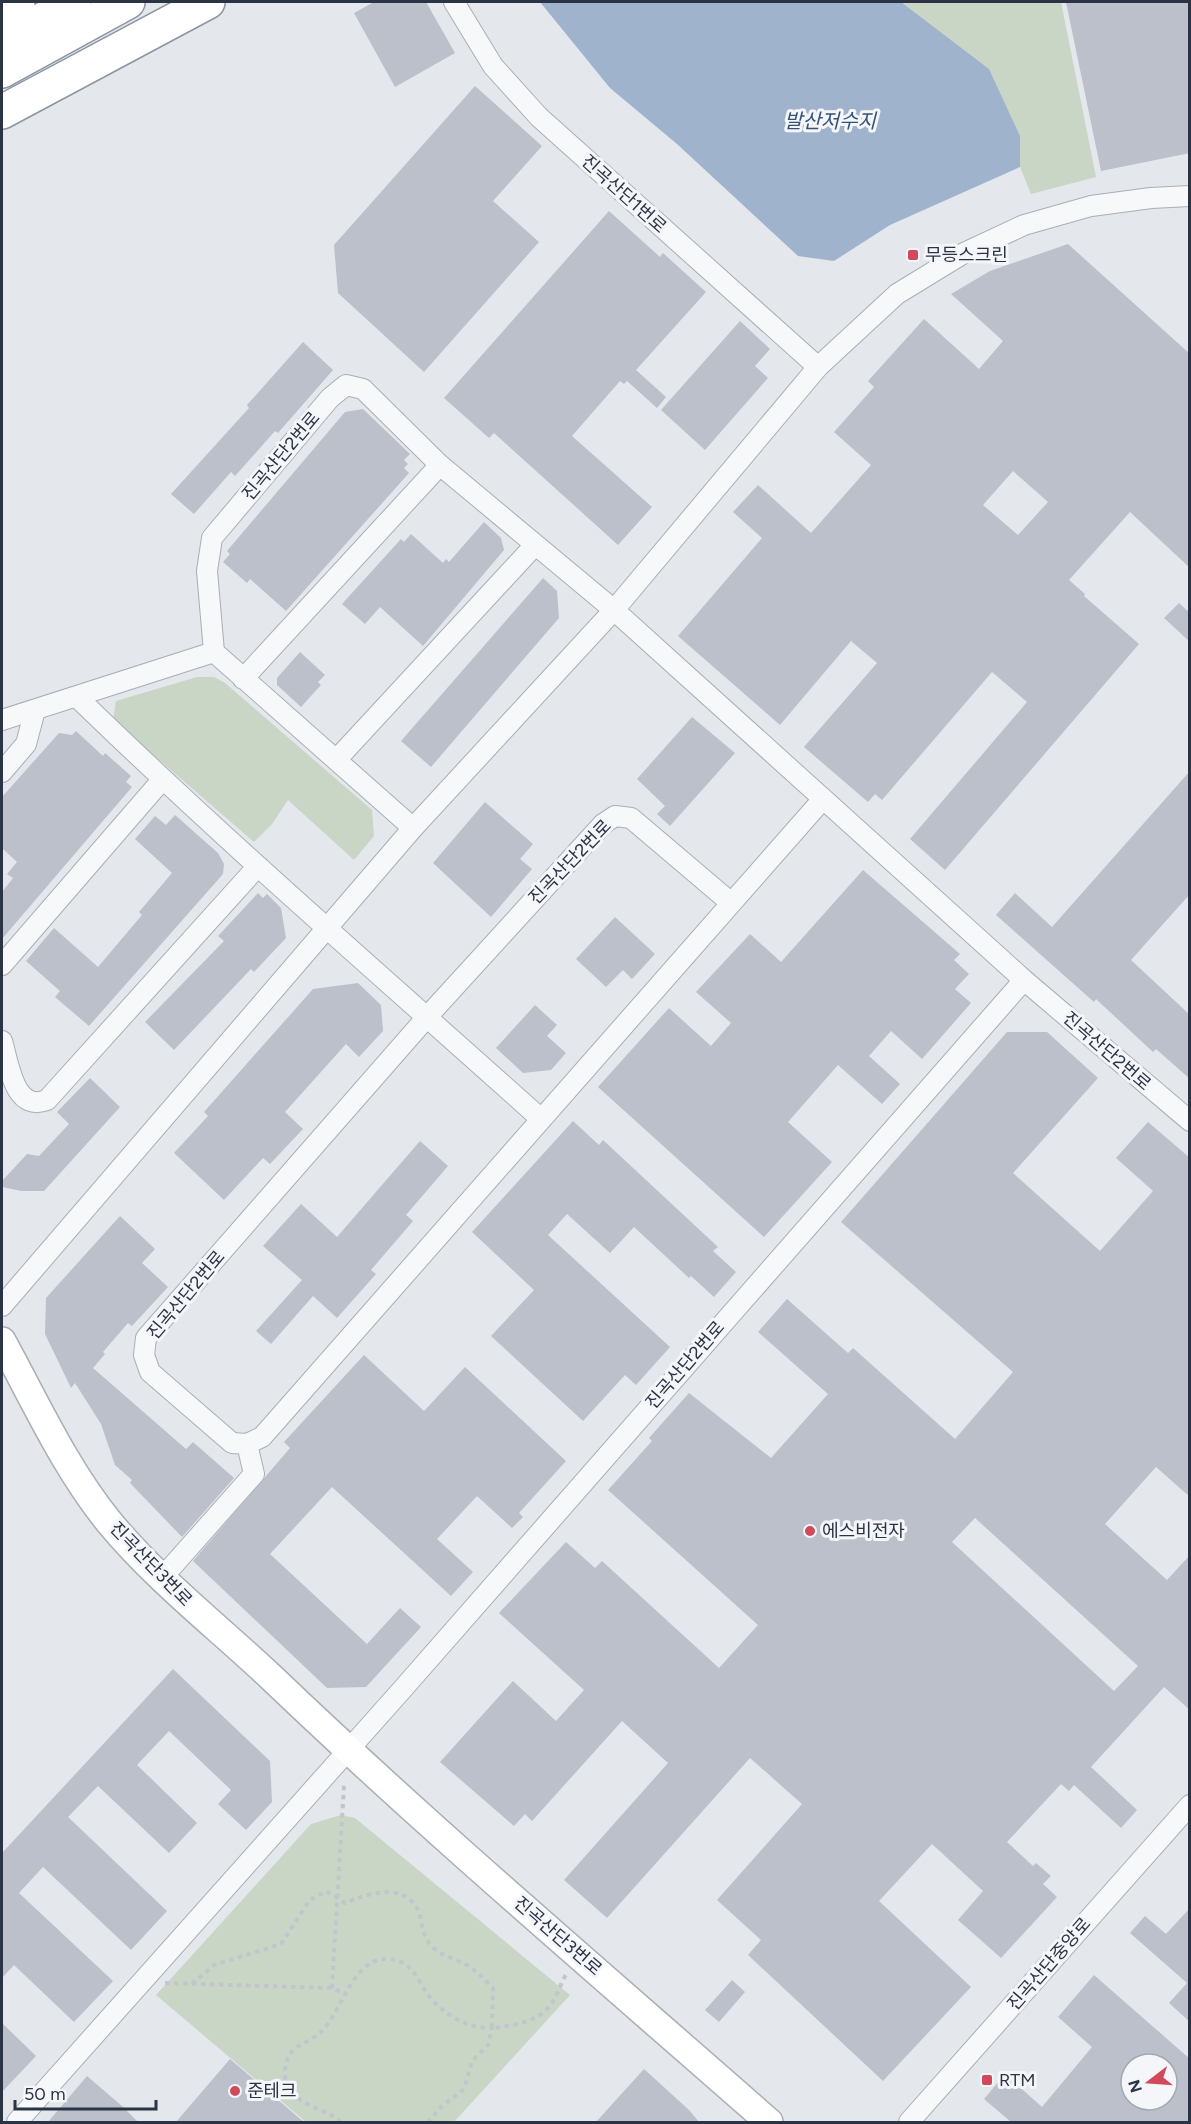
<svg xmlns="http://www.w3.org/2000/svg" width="1191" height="2124" font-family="Figtree,'Noto Sans KR',sans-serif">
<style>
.green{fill:#c9d6c5}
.water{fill:#9fb4cc}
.building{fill:#bbc0ca;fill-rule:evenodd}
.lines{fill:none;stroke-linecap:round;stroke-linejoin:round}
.street-casing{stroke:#a9aeb7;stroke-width:22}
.secondary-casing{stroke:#a9aeb7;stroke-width:30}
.highway-casing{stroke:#8b94a3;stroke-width:36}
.path{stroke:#c2c5cb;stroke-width:4;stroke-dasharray:4.5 4.5;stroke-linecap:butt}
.street{stroke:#f7f8fa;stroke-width:20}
.secondary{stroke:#fff;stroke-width:27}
.highway{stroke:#fff;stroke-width:33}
.poi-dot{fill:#d1495b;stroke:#f4f6f9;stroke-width:2}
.labels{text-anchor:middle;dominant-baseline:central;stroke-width:6;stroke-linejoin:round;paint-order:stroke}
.street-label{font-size:18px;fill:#2b3445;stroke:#f4f6f9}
.poi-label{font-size:18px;fill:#2b3445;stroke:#f4f6f9;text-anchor:start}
.water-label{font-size:20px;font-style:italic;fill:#34527a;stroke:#f4f6f9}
</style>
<rect width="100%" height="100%" fill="#e4e7ec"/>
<path class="green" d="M901,2H1061L1096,177L1031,194L1020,167V136L916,14Z
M197,677H214L225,683L372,810L374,836L354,860L288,800L272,824L254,842L113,720L116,701Z
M341,1815L355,1818L570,1995L454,2122H306L156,1995L311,1824Z"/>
<path class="water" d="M540,2H901L989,69L1020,136V167L890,225L834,261L798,256L677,144L610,88Z"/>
<path class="building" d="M374,2H426L455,53L395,87L354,13Z
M1066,2H1190V153L1101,171Z
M475,86L542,146L493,201L539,242L424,372L338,293L334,245Z
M609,211L660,257L663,253L706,292L636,370L666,397L657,408L627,381L624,384L620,381L572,436L652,507L618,545L494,433L489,438L444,398Z
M1068,244L1190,354V568L1130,512L1069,580L1085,594L1084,596L1139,644L945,870L910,839L1027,702L992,672L882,800L875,794L868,802L804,747L877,663L851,641L780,725L678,636L762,538L733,512L758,485L811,533L871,465L834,432L874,387L868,381L924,319L979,369L1003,341L951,294L990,271ZM1013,471L1048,502L1018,535L983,505Z
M740,321L770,349L755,366L768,378L705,450L661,410Z
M303,342L333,370L278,433L275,431L235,476L231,472L194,514L171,494L249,408L247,405Z
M363,409L410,454L404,460L408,464L404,468L409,473L286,611L250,579L247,583L223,562L230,554L227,551L345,412Z
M484,522L501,538L504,550L423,646L380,607L365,624L342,604L401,539L404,542L411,534L443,563L446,559L449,562Z
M543,578L557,591L559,618L431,767L401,741Z
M1179,603L1190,613V642L1164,618Z
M300,652L325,675L318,682L321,685L301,707L277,685V678Z
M692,717L735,753L670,826L657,814L665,806L637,779Z
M76,731L103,756L105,753L131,776L126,782L132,787L2,939V892L13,878L7,874L17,862L2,848V797L59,733L72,735Z
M1190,771V894L1131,960L1190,1015V1079L1156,1049L1153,1052L1096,999L1094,1002L996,915L1015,893L1052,927Z
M485,802L533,844L520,859L532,869L491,917L433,863Z
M175,815L218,853L224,864L223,874L89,1026L55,997L60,991L26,961L54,928L98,967L142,915L139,912L172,873L135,839L155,816L166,825Z
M863,870L960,954L954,960L969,974L955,989L971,1003L922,1059L891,1031L869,1056L900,1084L882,1104L838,1065L788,1122L832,1162L764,1237L598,1087L669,1008L711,1046L731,1023L696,992L750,934L781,962Z
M258,893L263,898L267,894L281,908L286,938L254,972L251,969L174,1050L145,1022L224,941L218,936Z
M615,917L655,954L632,979L623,970L606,987L576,959Z
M358,983L381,1005L383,1031L359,1057L346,1044L285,1112L303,1129L270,1164L263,1158L224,1200L174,1153L208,1116L204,1112L313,989Z
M535,1005L557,1025L547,1036L566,1053L551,1070L523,1073L496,1048Z
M1007,1032H1047L1098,1078L1013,1173L1100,1251L1153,1191L1116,1158L1148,1122L1190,1158V1497L1156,1467L1105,1524L1167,1580L1190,1555V1710L1164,1687L1091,1767L1137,1810L1121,1828L1074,1785L1069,1791L1061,1784L1007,1842L1033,1866L1036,1863L1051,1876L1043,1884L1057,1897L1001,1958L958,1920L983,1891L932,1844L879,1901L971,1987L883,2081L748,1955L761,1940L717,1900L802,1804L750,1758L607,1918L564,1880L668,1763L622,1721L532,1821L525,1814L514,1826L440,1762L513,1681L556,1721L584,1690L499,1613L566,1542L595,1568L602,1561L719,1668L758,1625L608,1490L652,1441L649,1438L689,1393L771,1458L828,1394L758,1332L787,1299L848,1353L853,1348L955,1439L1013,1372L841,1222ZM975,1518L1138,1666L1114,1691L952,1542Z
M90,1078L120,1107L44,1191H21L2,1187V1181L27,1154L39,1156L69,1124L57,1112Z
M573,1121L599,1145L603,1140L718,1247L713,1251L736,1272L714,1297L691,1276L689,1278L634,1227L610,1253L567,1214L548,1235L670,1347L636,1385L625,1375L583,1421L491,1336L534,1290L472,1232Z
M420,1141L448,1166L406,1215L413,1221L371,1270L376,1274L337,1318L313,1296L271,1344L256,1331L302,1280L263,1246L301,1204L337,1237Z
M120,1216L155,1249L142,1263L168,1287L132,1326L128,1323L103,1352L105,1354L93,1368L186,1449L193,1442L234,1478L182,1537L130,1483L132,1480L115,1465L101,1424L75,1383L71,1388L45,1334L46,1298Z
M364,1355L424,1411L465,1367L566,1461L519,1513L523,1517L512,1528L477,1496L437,1539L473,1572L451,1596L332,1487L270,1554L367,1644L400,1608L421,1627L366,1687L327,1688L193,1561L290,1448L284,1442Z
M173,1669L270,1761L272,1802L246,1830L218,1804L231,1790L169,1731L137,1765L197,1823L169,1853L98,1786L68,1817L167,1911L131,1950L43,1867L19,1893L113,1981L74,2022L14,1965L2,1978V1853Z
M1190,1908V2022L1169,2003L1187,1983L1130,1933L1145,1916L1166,1934Z
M1094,1975L1190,2059V2122H1011L984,2099L1005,2074L1042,2107L1092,2047L1058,2017ZM1131,2064H1167V2100H1131Z
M732,1980L745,1992L719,2022L705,2010Z
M2,2023L36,2056L2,2092Z
M230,2059L304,2122H176Z
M644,2069L689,2110L699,2122H596Z
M87,2076L122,2106L138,2122H48Z"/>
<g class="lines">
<defs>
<path id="street" d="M454,2L493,66L539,117L818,367
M243,679L440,465
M77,697C227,843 385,979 541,1119
M2,720L214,652
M337,759L535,545
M2,772L26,744L35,710
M413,828L214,652L207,571L212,538L330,398L346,385L363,389L440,465L614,610L1024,980L1190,1121
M730,902L631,818L615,816L603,824L427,1017L146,1338L144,1355L150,1372L232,1443L247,1444L262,1437L823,799
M2,965L162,780
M2,1041C9,1064 14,1113 47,1100L258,866
M2,1306L413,828L614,610L818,367L897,294L964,253L1024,225L1091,206L1151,198L1190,196
M161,1579L254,1474L247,1444
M17,2122L400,1692L1024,980
M909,2122L1190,1805"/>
<path id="secondary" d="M2,1341C36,1403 64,1466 109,1522C158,1581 218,1627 273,1679C433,1832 603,1976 769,2122"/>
<path id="highway" d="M2,10L18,2
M2,42L74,2
M2,71L128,2
M2,112L208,2"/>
</defs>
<use href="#street" class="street-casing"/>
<use href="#secondary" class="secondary-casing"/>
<use href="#highway" class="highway-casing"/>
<path class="path" d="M165,1983L332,1988L347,1995
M192,1984L214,1965L281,1944L309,1901L326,1891L345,1903C366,1894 402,1882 417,1908C423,1919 421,1933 429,1943C438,1955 453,1958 465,1964C476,1970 484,1979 493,1988L492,2028C513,2026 539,2022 552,2003C558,1994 561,1982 567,1973
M332,1988L344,1785
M341,2122C324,2107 297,2107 287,2084C283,2076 285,2061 290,2054C297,2044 311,2041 320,2033C343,2011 352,1958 387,1959C413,1960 417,1980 429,1996C444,2015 469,2029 492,2028L488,2045L472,2061L464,2089L442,2106L428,2122"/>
<use href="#street" class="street"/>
<use href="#secondary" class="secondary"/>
<use href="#highway" class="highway"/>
</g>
<g class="poi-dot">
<rect x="907" y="249" width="12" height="12" rx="3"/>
<circle cx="810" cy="1531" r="6"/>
<rect x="981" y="2074" width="12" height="12" rx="3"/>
<circle cx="235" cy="2091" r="6"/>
</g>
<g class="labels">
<g class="street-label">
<text transform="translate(624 194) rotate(42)">진곡산단1번로</text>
<text transform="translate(281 456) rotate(-50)">진곡산단2번로</text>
<text transform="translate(570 862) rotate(-46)">진곡산단2번로</text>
<text transform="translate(1107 1051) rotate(41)">진곡산단2번로</text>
<text transform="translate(186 1295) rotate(-50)">진곡산단2번로</text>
<text transform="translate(685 1365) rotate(-49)">진곡산단2번로</text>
<text transform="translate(151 1564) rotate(46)">진곡산단3번로</text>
<text transform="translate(558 1936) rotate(41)">진곡산단3번로</text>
<text transform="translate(1049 1964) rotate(-49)">진곡산단중앙로</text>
</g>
<g class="poi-label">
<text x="925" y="255">무등스크린</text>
<text x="822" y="1531">에스비전자</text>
<text x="999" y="2080">RTM</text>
<text x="247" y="2091">준테크</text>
</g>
<g class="water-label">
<text x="830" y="121">발산저수지</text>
</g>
</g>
<rect width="1191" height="2124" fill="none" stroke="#2b3445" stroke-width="6"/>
<g transform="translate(1149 2082) rotate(253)"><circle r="28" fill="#f4f6f9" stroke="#a4a8b1" stroke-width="1.5"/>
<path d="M0-4.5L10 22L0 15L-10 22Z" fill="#d1495b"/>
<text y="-9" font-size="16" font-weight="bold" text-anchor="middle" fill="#2b3445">N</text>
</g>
<path d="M15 2100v9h141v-9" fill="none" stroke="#2b3445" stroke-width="3"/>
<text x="24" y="2100" font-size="18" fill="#2b3445" stroke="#f4f6f9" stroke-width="4.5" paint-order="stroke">50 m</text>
</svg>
